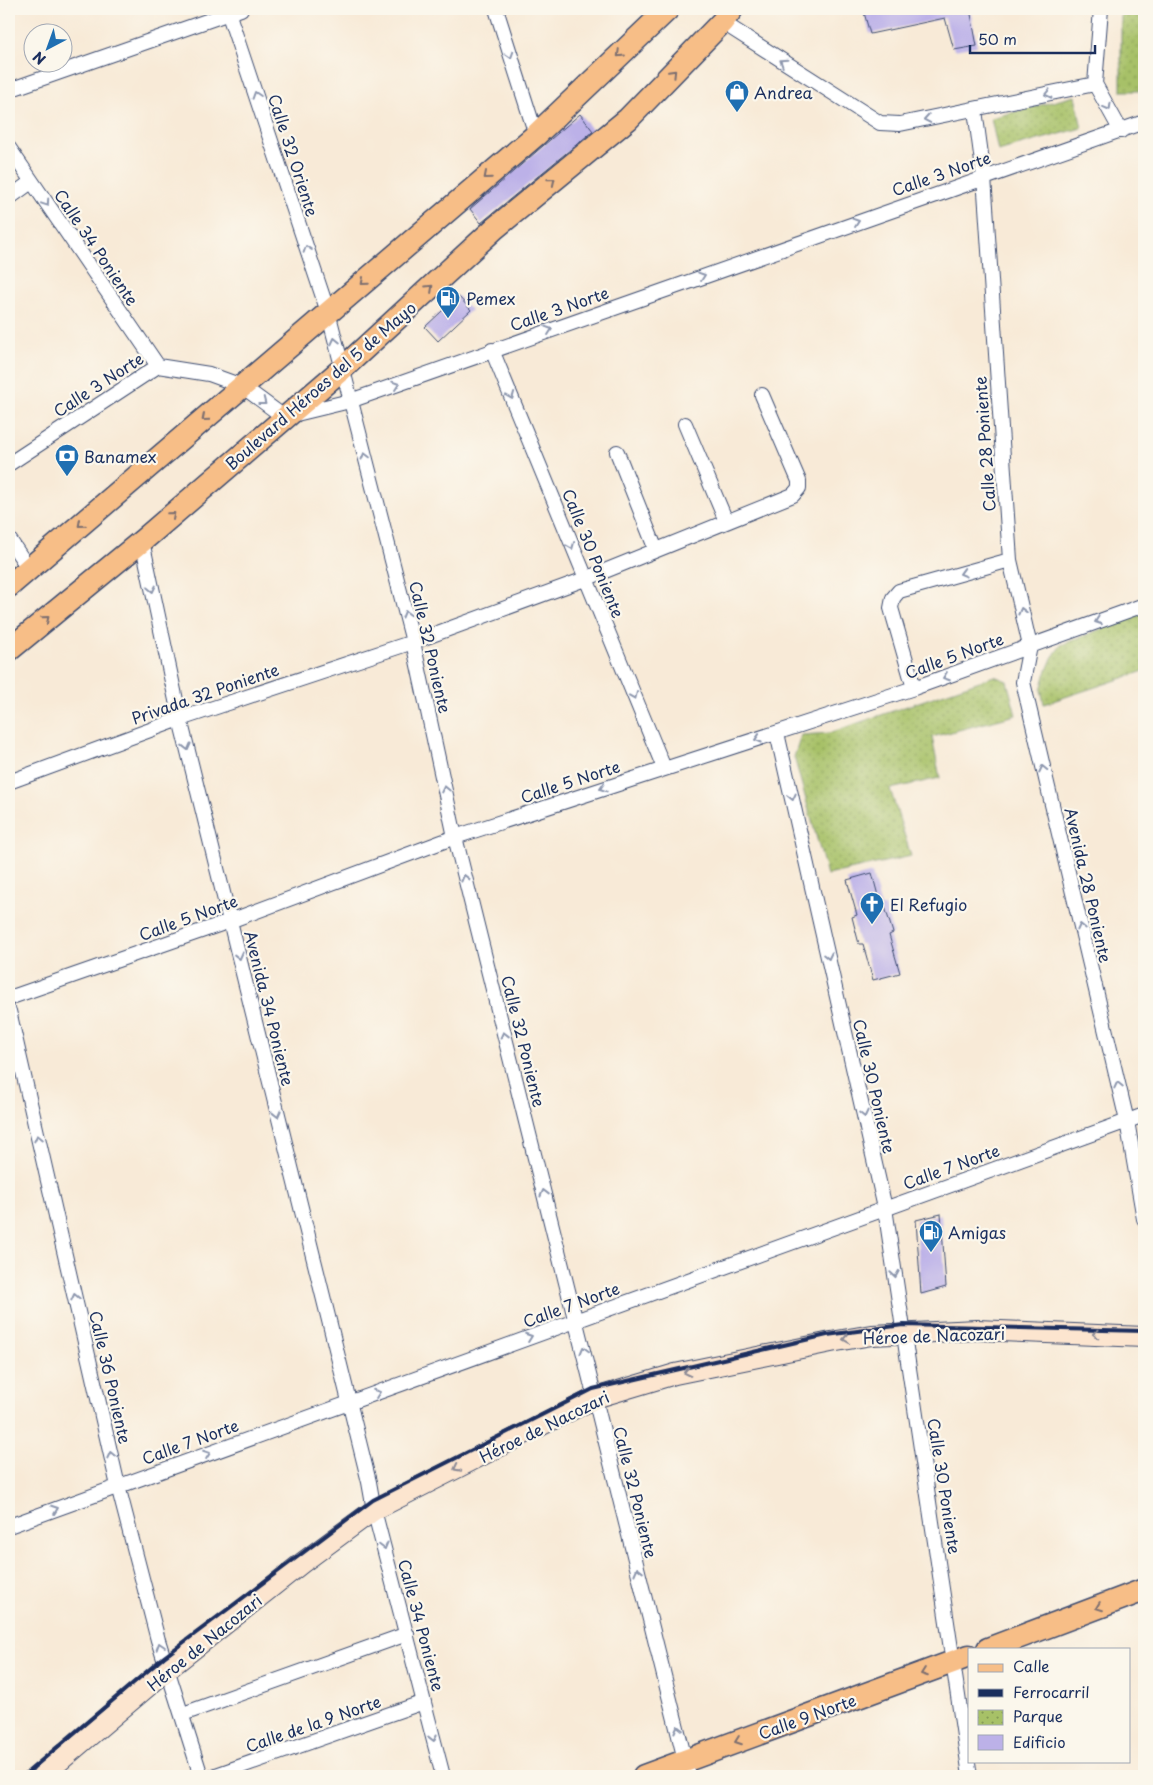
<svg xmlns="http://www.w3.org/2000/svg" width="1153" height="1785" font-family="'Playpen Sans',sans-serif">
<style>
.park{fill:url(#park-dots);stroke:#617862}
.building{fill:#bcb1e8}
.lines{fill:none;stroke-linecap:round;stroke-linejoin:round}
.street-casing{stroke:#3c4b70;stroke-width:16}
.secondary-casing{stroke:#3c4b70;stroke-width:22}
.primary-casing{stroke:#3c4b70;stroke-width:25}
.street{stroke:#fff;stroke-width:14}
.secondary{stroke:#fce5cf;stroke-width:20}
.primary{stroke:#f7be87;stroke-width:22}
.rail{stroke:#1b2f5e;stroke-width:4}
.oneway{stroke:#7e6f70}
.oneway2{stroke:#8d97ae}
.oneway3{stroke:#8c8a96}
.labels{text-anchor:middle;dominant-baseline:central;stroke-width:4.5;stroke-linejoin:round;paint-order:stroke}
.poi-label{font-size:16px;fill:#1b2f5e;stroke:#fbf7ec;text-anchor:start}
.street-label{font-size:16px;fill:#1b2f5e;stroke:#fbf7ec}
</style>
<defs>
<pattern id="park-dots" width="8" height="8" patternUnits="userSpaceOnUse" patternTransform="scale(1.25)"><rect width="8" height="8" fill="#a7c167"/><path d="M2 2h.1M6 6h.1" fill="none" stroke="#879d58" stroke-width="1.8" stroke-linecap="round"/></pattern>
</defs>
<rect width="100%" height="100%" fill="#fbf7ec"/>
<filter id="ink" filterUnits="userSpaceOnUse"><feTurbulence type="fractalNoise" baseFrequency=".02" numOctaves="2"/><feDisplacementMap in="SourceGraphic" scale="10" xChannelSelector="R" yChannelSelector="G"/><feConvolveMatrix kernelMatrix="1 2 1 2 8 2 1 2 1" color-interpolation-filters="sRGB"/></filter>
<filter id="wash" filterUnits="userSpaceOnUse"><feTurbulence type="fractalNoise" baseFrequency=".0096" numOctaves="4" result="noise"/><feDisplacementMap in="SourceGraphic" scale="20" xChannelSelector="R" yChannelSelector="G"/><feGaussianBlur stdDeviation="1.12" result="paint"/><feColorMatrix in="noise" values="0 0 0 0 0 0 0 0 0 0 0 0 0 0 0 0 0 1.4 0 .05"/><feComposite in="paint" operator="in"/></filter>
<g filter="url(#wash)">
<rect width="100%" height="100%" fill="#f8ead7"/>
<path class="park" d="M1121,9H1144V91H1121Z
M1075,96L1082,128L998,151L991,118Z
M1144,612V671L1044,704L1041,690L1045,675L1052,658L1061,645Z
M994,676L1007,681L1016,715L932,737L940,778L890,789L911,856L827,875L794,757L801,735L829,733Z"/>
<g id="blocks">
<path class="building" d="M863,9H970L977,46L954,50L945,18L870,34Z
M580,114L593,131L481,223L470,209Z
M458,296L471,310L438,341L425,327Z
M872,873L881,907H885L893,933L889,935L900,973L873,980L863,944H859L852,917L857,915L847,880Z
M941,1214L946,1287L921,1294L916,1220Z"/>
</g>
</g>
<g filter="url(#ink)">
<use href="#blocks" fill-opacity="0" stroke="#3c4b70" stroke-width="1"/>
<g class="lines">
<defs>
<path id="street" d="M227,9L328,312L413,642L455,837L689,1776
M496,9L536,135
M1101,9L1095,84L1121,131
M722,22L880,123L900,124L1095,84
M9,90L241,9
M975,110L984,177L1010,560L1030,646L1023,682L1127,1121L1144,1219
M9,148L158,366
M9,198L31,182
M492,350L664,768
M685,424L726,521
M617,452L656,550
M9,464L158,366L209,374L242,386L284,417L350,401L1144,122
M9,539L29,569
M142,541L180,719L369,1482L374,1510L443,1776
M914,688L891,608L893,598L899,591L1010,560
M777,733L885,1208L970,1776
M9,782L180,719L413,642L585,579L793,495L799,488V481L762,395
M9,998L230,921L455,837L914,688L1144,605
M9,1011L118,1486L158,1640L201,1776
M9,1526L1144,1115
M183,1714L407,1634
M213,1776L424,1702"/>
<path id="secondary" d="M42,1776L167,1670L302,1563L374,1510L595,1398L675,1374L831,1342L872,1335L977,1330L1144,1337"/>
<path id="primary" d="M9,586L536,135L668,9
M9,650L142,541L342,369L495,228L628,119L722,22L732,9
M988,1649L1144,1590
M644,1776L969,1656"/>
</defs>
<use href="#street" class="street-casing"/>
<use href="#secondary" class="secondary-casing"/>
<use href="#primary" class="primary-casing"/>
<use href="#street" class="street"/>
<use href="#secondary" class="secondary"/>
<use href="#primary" class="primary"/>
<path class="rail" d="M23,1776L164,1657L373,1500L593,1389L827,1335L903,1325L1144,1331"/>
</g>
<defs><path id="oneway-chevron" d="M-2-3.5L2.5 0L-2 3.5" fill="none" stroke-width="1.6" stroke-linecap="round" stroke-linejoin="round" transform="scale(1.25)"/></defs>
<g class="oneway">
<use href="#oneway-chevron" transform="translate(620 54) rotate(136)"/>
<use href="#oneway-chevron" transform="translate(673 73) rotate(-46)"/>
<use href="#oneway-chevron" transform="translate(487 176) rotate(139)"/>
<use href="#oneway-chevron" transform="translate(552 181) rotate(-39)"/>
<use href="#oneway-chevron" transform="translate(364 282) rotate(139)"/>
<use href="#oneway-chevron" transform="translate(430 288) rotate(-43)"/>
<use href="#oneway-chevron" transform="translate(205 418) rotate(139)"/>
<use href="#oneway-chevron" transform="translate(172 515) rotate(-41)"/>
<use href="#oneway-chevron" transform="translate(81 524) rotate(139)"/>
<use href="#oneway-chevron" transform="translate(46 619) rotate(-39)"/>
<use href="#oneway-chevron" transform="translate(1099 1607) rotate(159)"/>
<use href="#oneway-chevron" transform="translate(924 1673) rotate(160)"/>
<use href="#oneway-chevron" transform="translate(738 1741) rotate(160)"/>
</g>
<g class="oneway2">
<use href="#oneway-chevron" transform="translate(510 55) rotate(72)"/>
<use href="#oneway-chevron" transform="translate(783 62) rotate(-147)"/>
<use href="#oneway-chevron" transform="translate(1048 94) rotate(168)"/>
<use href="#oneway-chevron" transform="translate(256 95) rotate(-108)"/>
<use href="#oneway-chevron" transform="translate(1108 107) rotate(61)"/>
<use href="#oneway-chevron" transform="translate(927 119) rotate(170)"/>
<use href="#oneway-chevron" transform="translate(46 203) rotate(56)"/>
<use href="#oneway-chevron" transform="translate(856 222) rotate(-19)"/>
<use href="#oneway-chevron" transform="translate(307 249) rotate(-108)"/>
<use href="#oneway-chevron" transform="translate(702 276) rotate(-19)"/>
<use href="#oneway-chevron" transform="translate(549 330) rotate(-19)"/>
<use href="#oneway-chevron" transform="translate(335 341) rotate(-103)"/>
<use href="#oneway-chevron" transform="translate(396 385) rotate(-19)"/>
<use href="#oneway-chevron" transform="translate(511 396) rotate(68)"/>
<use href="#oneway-chevron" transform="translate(263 402) rotate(38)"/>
<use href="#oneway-chevron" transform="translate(365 456) rotate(-105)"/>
<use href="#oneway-chevron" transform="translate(571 546) rotate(68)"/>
<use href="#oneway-chevron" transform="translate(963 573) rotate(164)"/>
<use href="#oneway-chevron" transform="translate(152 589) rotate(78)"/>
<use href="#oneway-chevron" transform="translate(1022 611) rotate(-104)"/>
<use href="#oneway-chevron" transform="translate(406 614) rotate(-105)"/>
<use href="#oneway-chevron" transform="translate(1098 621) rotate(160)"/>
<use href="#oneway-chevron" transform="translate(946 677) rotate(160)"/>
<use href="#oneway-chevron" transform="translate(634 696) rotate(67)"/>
<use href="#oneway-chevron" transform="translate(758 739) rotate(163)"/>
<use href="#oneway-chevron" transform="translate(187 747) rotate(76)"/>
<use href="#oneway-chevron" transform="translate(1043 769) rotate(-103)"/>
<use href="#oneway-chevron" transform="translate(603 788) rotate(162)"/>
<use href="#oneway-chevron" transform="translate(445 789) rotate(-102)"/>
<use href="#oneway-chevron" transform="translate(792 797) rotate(77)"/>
<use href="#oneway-chevron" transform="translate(465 878) rotate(-104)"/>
<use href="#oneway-chevron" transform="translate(1081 927) rotate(-103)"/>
<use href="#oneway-chevron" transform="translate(239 956) rotate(76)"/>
<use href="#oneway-chevron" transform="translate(828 956) rotate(77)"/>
<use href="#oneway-chevron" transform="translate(504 1035) rotate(-104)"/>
<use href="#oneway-chevron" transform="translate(1118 1085) rotate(-103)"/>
<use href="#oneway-chevron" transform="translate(277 1114) rotate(76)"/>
<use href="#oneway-chevron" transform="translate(864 1114) rotate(77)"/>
<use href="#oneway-chevron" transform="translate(38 1138) rotate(-103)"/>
<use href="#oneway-chevron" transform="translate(544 1193) rotate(-104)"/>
<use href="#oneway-chevron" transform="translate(895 1274) rotate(81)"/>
<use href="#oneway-chevron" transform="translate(75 1297) rotate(-103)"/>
<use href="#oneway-chevron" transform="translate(529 1337) rotate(-20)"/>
<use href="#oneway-chevron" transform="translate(584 1350) rotate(-105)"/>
<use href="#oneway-chevron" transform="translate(377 1393) rotate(-20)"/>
<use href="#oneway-chevron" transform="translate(207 1454) rotate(-20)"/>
<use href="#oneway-chevron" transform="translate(111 1455) rotate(-103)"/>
<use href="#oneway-chevron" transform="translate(55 1509) rotate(-20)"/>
<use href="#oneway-chevron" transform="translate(384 1546) rotate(75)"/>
<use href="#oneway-chevron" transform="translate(638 1571) rotate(-104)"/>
<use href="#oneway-chevron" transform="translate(160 1646) rotate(-108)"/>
<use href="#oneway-chevron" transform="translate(678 1729) rotate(-104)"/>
<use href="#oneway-chevron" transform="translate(433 1738) rotate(76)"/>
</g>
<g class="oneway3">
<use href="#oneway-chevron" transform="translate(1096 1334) rotate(-178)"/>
<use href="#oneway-chevron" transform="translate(846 1339) rotate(171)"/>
<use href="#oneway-chevron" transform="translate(687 1372) rotate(168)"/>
<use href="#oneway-chevron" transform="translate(457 1468) rotate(153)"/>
</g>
</g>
<defs>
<symbol id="shop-pin" viewBox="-11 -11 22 30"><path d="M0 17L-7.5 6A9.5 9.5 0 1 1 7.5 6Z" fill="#1f6fb2" stroke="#fbf7ec"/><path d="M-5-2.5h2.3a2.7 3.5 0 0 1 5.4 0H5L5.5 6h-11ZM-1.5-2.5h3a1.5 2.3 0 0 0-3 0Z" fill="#fff"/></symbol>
<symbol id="fuel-pin" viewBox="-11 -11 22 30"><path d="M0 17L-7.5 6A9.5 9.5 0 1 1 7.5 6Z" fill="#1f6fb2" stroke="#fbf7ec"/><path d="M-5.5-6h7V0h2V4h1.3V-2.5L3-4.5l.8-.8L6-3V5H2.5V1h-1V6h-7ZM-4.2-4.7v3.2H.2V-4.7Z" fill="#fff"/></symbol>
<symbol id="bank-pin" viewBox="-11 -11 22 30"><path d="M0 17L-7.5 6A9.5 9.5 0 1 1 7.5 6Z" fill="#1f6fb2" stroke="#fbf7ec"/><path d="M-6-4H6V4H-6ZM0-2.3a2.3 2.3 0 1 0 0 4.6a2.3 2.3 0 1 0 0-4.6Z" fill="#fff"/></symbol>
<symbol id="church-pin" viewBox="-11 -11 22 30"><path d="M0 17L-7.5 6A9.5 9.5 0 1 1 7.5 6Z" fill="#1f6fb2" stroke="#fbf7ec"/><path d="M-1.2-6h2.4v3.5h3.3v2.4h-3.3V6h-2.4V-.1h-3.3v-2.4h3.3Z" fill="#fff"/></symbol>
</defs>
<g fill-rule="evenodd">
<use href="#shop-pin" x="723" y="78" width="28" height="38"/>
<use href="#fuel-pin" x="434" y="284" width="28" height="38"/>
<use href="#bank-pin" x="53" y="442" width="28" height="38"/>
<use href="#church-pin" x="858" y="890" width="28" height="38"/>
<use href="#fuel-pin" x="917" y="1218" width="28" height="38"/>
</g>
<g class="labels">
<g class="poi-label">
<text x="754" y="92">Andrea</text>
<text x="466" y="298">Pemex</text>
<text x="84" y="456">Banamex</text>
<text x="890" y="904">El Refugio</text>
<text x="948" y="1232">Amigas</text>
</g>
<g class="street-label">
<text transform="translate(294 155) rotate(72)">Calle 32 Oriente</text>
<text transform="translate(941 173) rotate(-19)">Calle 3 Norte</text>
<text transform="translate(97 247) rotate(56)">Calle 34 Poniente</text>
<text transform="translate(559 308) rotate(-19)">Calle 3 Norte</text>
<text transform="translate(98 384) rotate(-33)">Calle 3 Norte</text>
<text transform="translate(320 385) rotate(-41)">Boulevard Héroes del 5 de Mayo</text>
<text transform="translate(984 444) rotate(-94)">Calle 28 Poniente</text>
<text transform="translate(594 553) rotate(68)">Calle 30 Poniente</text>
<text transform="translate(431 647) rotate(77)">Calle 32 Poniente</text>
<text transform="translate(954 655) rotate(-20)">Calle 5 Norte</text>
<text transform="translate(205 693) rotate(-19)">Privada 32 Poniente</text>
<text transform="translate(570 781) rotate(-18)">Calle 5 Norte</text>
<text transform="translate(1089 885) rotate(77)">Avenida 28 Poniente</text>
<text transform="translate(188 917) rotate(-20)">Calle 5 Norte</text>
<text transform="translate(270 1008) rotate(76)">Avenida 34 Poniente</text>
<text transform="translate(524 1041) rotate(76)">Calle 32 Poniente</text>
<text transform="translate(875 1086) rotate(77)">Calle 30 Poniente</text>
<text transform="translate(951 1166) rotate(-20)">Calle 7 Norte</text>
<text transform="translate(571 1304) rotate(-20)">Calle 7 Norte</text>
<text transform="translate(934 1335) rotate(-2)">Héroe de Nacozari</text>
<text transform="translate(111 1377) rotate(77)">Calle 36 Poniente</text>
<text transform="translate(544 1426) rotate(-26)">Héroe de Nacozari</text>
<text transform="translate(190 1441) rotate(-20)">Calle 7 Norte</text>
<text transform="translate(945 1486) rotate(81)">Calle 30 Poniente</text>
<text transform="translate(636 1492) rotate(76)">Calle 32 Poniente</text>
<text transform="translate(422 1625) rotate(75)">Calle 34 Poniente</text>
<text transform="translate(204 1642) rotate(-39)">Héroe de Nacozari</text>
<text transform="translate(807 1716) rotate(-20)">Calle 9 Norte</text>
<text transform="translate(313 1723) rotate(-19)">Calle de la 9 Norte</text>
</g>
</g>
<rect width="1153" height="1785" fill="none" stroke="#fbf7ec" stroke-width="30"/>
<rect x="968" y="1648" width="162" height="115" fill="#fbf7ec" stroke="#a1a7b3"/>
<rect x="978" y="1664" width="25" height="8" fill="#f7be87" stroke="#a1a7b3"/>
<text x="1013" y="1672" font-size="15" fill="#1b2f5e">Calle</text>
<rect x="978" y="1689" width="25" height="8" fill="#1b2f5e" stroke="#a1a7b3"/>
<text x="1013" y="1698" font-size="15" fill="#1b2f5e">Ferrocarril</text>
<rect x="978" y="1710" width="25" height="15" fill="url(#park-dots)" stroke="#a1a7b3"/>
<text x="1013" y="1722" font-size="15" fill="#1b2f5e">Parque</text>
<rect x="978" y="1735" width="25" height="15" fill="#bcb1e8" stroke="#a1a7b3"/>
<text x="1013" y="1748" font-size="15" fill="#1b2f5e">Edificio</text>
<g transform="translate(48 48) rotate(221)"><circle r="24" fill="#fbf7ec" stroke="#a1a7b3"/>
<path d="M0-4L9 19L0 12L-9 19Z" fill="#1f6fb2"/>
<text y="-8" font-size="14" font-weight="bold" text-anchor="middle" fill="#1b2f5e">N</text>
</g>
<path d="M970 45v8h125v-8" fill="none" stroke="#1b2f5e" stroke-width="2.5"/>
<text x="978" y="45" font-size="15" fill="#1b2f5e" stroke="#fbf7ec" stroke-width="4" paint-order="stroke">50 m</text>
</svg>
